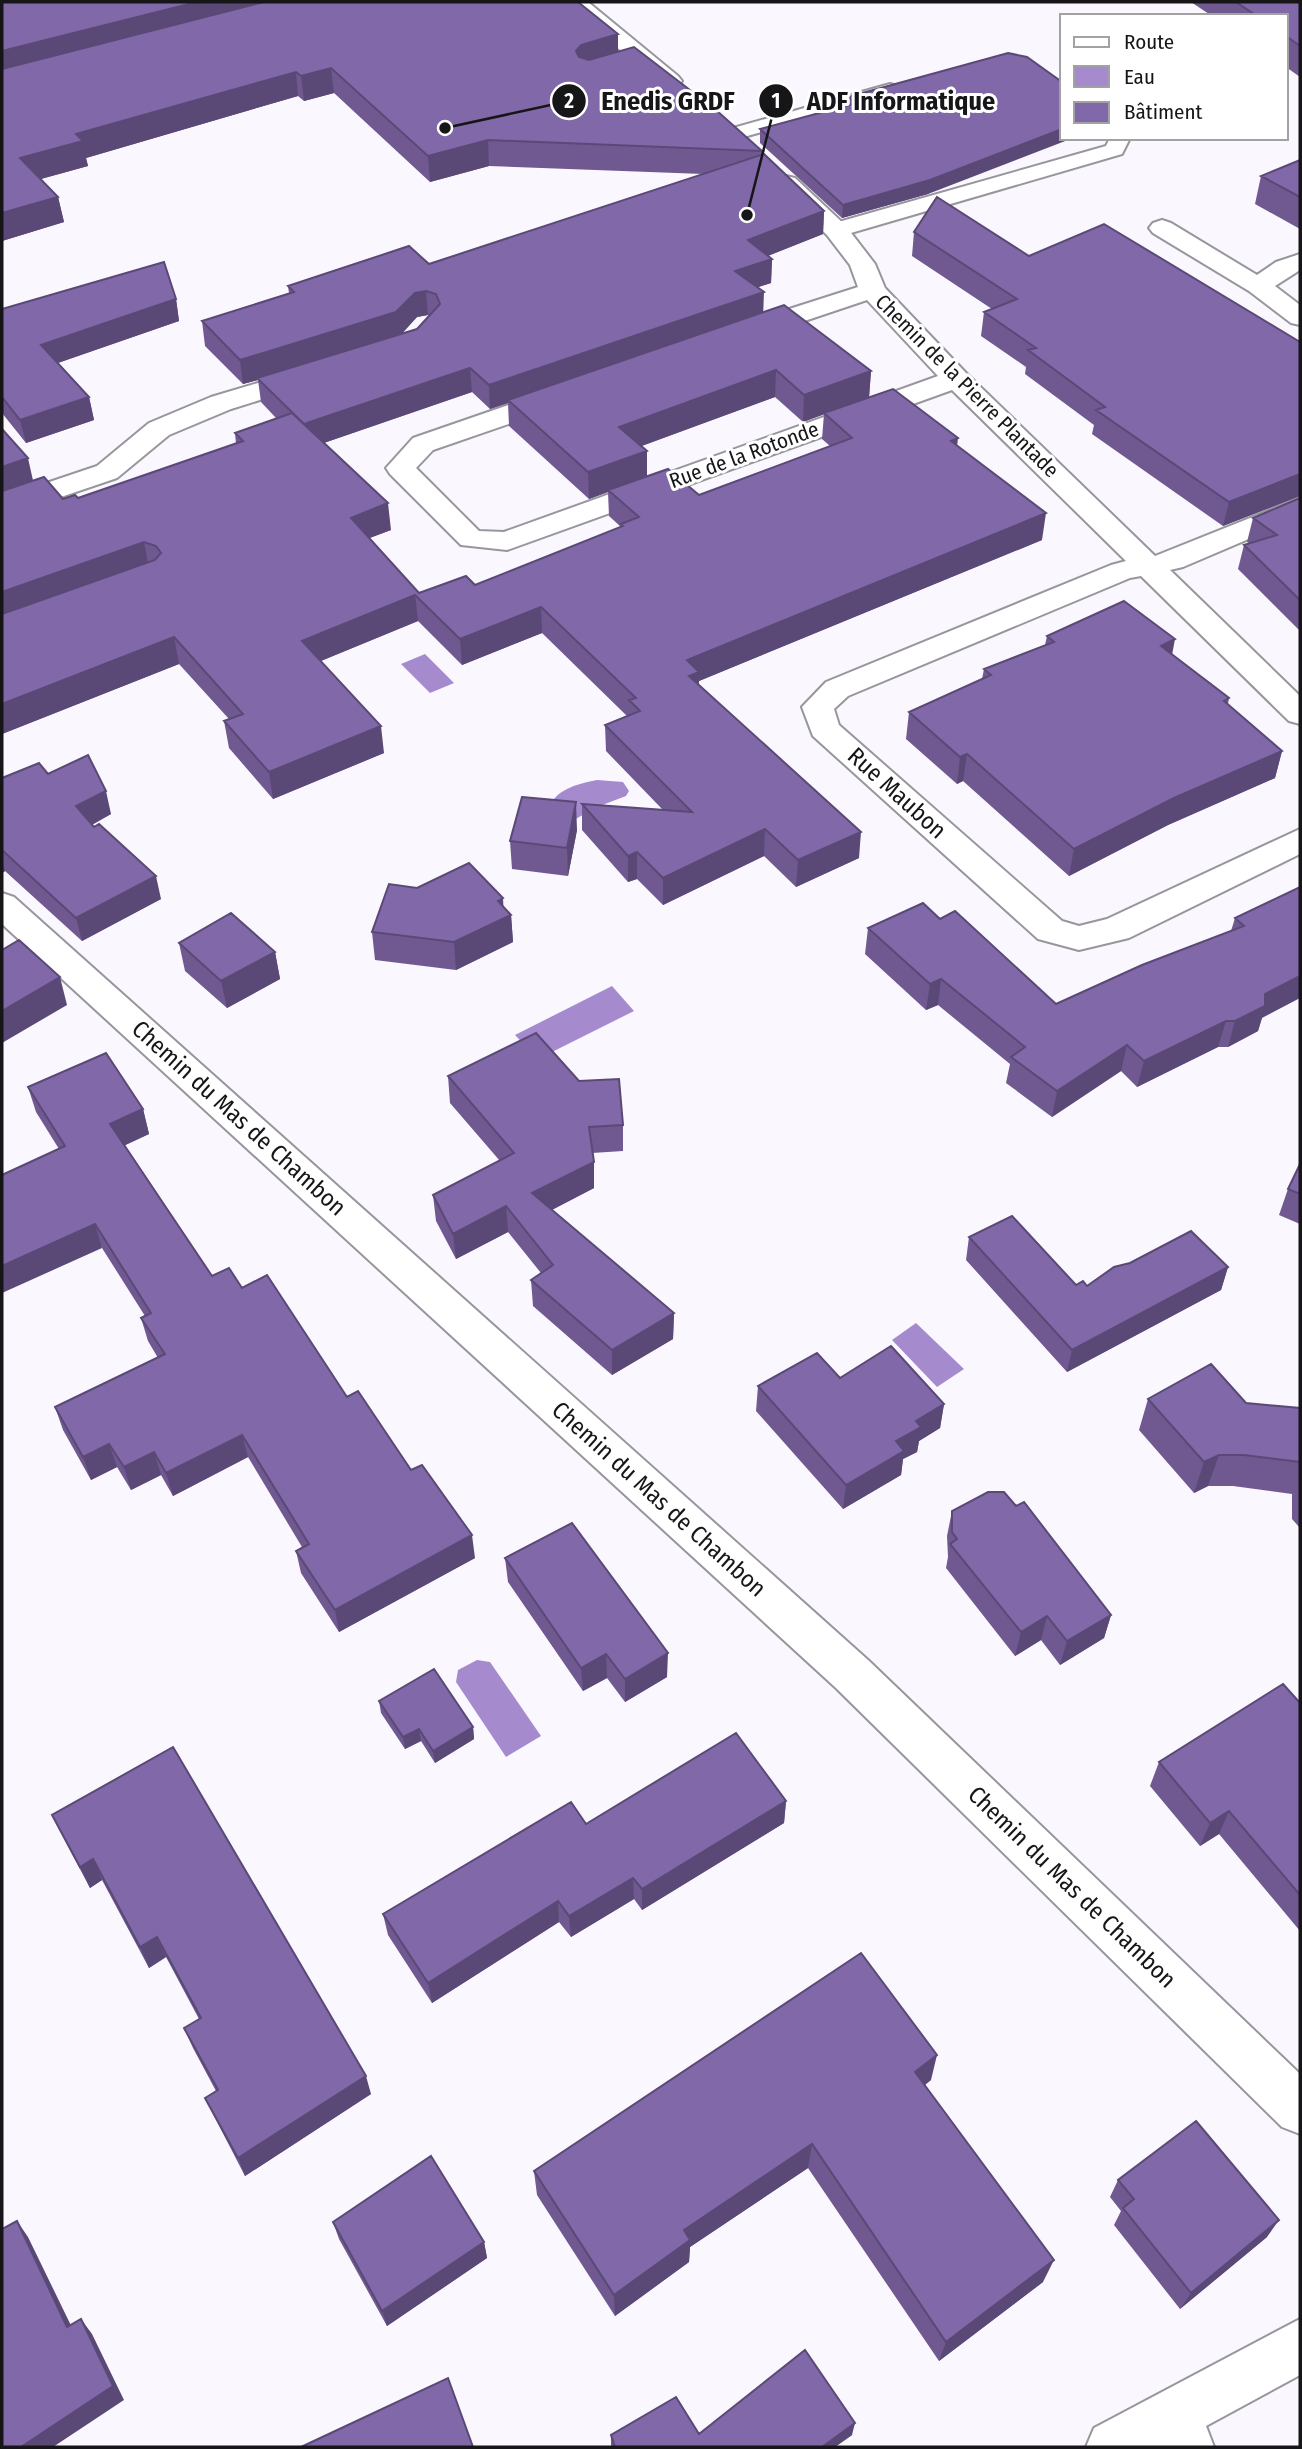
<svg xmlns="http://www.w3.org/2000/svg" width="1302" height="2449" font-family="'Fira Sans Condensed',sans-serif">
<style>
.water{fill:#a58bce}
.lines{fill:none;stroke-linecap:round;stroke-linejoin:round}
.service-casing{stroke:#98969d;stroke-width:4}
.minor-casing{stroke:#98969d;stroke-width:4}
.service{fill:#fff;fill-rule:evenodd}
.minor{fill:#fff;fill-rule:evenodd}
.wall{fill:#6f5990;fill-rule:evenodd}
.shaded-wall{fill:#5a4976}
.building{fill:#8168a8;stroke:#5a4976;stroke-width:2}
.labels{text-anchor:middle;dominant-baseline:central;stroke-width:6;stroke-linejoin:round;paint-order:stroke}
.far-street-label{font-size:21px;fill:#161518;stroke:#fff}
.street-label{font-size:24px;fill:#161518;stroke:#fff}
.leader{fill:none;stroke:#161518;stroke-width:2.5}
.callout-dot{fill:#161518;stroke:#fff;stroke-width:2.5}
.mark-label{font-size:21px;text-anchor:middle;font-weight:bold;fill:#fff}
.callout-label{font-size:26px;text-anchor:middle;font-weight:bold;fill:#161518;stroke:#fff;stroke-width:6;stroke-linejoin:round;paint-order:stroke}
</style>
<rect width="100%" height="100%" fill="#faf8fe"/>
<path class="water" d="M425,654L454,683L430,693L401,664Z
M597,780L623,782L629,791L626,796L597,807L572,821L549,807C558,788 578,784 597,780Z
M612,986L634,1011L538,1059L515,1035Z
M916,1323L964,1369L937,1387L892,1340Z
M477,1660L490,1662L541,1736L506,1757L456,1682L458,1670Z"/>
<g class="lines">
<defs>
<path id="service" d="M890,84L897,86L900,90L897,94L733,140L726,138L723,134L726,130Z
M1110,138H1130L1122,154L844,235H828L825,230L828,225L1106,146Z"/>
<path id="minor" d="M564,2H588L678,76L682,81L678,86H662Z
M786,176L795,178L845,225L875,264L885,288L966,373L1155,556L1300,498V517L1183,567L1170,570L1300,696V724L1289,721L1141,576L1130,578L848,696L834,709L839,725L1062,921L1079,926L1107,919L1300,829V854L1129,938L1079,950L1038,939L813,736L802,707L826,682L1111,565L1126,561L952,390L507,550L461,545L390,474L386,468L413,438L549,391L559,389L569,391L573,397L569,403L433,450L416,468L479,531L504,532L938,376L867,300L757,337L748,339L739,337L735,331L739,325L858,287L850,265L827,235L774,183L777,178Z
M1162,220L1171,223L1257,275L1276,262L1300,254V270L1275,286L1300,305V325L1291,323L1249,291L1153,233L1149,228L1153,223Z
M308,368L318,370L322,376L318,382L231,409L169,435L117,478L2,517V498L97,466L149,423L211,397Z
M2,893L14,897L868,1660L1300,2074V2134L1282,2127L836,1688L2,924Z
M1300,2319V2375L1206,2426L1214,2447H1086L1094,2428Z"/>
</defs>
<use href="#service" class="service-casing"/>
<use href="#minor" class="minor-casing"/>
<use href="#service" class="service"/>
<use href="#minor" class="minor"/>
</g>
<path class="wall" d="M2,2L618,34V52L762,151V155L824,211L823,234L768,256L772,259L771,283L757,287L763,313L871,371L869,397L957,446L1042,540L699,681L698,684L859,858L796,887L764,856L663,905L637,879L628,882L582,830V804L663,810L606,751L605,725L627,716L542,633L462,665L418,621L321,661L384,753L273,799L229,748L224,721L229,719L179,664L2,734V429L33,481L63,499L78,498L236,444L235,433L276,418L261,402L258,380L243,384L205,346L202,321L289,293L288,286L429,264L703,174L489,166L430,182L334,93L304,101L298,96L86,158L88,166L41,179L58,197L64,222L2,241ZM428,315L429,316L417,329L401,334L417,317ZM472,392L490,409L508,403L509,426L589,499L608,492L609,516L621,527L475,585L419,593L369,538L391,530L324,443ZM775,397L803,422L824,414L822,439L830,446L699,495L647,476V451L642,446Z
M1191,2H1300V77L1286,67V16H1212Z
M1062,82L928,194L842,218L760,143V129L848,105V97Z
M1300,160V229L1255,204L1261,176Z
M914,232L1029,256L1300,342V496L1223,526L1092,434L1094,425L1025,374L1026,367L981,336L984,312L992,309L912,256Z
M176,299L179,321L58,363L89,397L94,420L26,443L2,413V309Z
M1300,498V631L1238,569L1244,545L1249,543L1247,542L1253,518Z
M1047,636L1172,654L1229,698L1228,704L1282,751L1275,778L1168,825L1069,876L963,781L957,784L906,739L909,712L982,679L984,669L1045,645Z
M48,774L111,814L92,825L161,899L82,941L5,871L2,873V778Z
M577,830L568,876L512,869L510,841Z
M1300,887L1258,1031L1228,1047H1218L1137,1087L1121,1071L1052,1117L1006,1083L1010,1064L938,1005L926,1010L865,954L868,928L940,919L1056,1004L1231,931L1235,918Z
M417,888L503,906L511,915L513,942L456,970L375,960L372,932Z
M179,943L275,952L280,979L227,1008L185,971Z
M448,1076L579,1081L623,1125V1151L592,1153L594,1188L552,1210L674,1313L673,1339L612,1375L533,1306L531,1280L541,1273L508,1232L456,1259L436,1221L433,1195L500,1161L450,1103Z
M28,1087L143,1109L149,1134L125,1145L212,1276L242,1288L347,1397L411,1470L475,1558L339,1632L301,1573L296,1551L302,1547L248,1457L173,1496L161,1475L131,1490L117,1467L91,1480L63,1430L55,1407L158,1358L148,1341L141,1318L145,1316L102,1248L59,1149L36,1112Z
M1300,1164V1224L1279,1215L1288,1189Z
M969,1237L1076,1285L1087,1286L1228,1267L1221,1290L1067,1372L966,1260Z
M840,1378L944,1404L940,1428L919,1441L917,1452L903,1459L901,1475L843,1509L756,1411L758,1386Z
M1148,1399L1246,1403L1300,1408V1528L1292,1519V1494L1233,1486H1208L1194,1493L1139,1430Z
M952,1511L1111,1615L1104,1638L1060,1665L1041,1640L1015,1656L946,1568L948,1557L947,1536Z
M505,1558L667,1677L625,1702L607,1678L583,1691L508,1582Z
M379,1701L473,1727L474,1739L435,1763L421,1741L405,1749L381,1713Z
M1300,1703V1931L1219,1834L1200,1846L1150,1786L1159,1762Z
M786,1801L784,1823L642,1910L634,1899L571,1937L559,1922L432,2003L388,1935L383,1914L586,1824Z
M52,1815L371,2094L245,2176L214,2116L205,2098L216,2091L193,2048L184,2028L199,2019L166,1957L149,1968L102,1880L90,1888L63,1837Z
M931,2080L925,2085L1043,2282L939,2361L808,2168L690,2247L689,2262L615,2316L537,2195L534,2171Z
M1118,2180L1267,2237L1180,2309L1114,2225L1121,2211L1110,2197Z
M333,2222L484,2242L487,2258L387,2326L339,2239Z
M699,2434L852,2435L835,2447H611V2435Z"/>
<path class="shaded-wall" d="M197,2H295L2,77V51Z
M618,34V59L581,69L576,51L581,45Z
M331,68L334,93L304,101L301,76Z
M296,72L298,96L86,158L88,166L26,183L20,158L76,134Z
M1062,129V138H1073L928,194L842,218L843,205Z
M488,140L489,166L430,182L428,156Z
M58,197L64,222L2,241V213Z
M824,211L823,234L747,264L748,240Z
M772,259L771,283L735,295V271Z
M426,291L428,315L417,317L399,337L257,378L258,380L243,384L240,360L415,293Z
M764,292L763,317L508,400V403L490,409L489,385Z
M176,299L179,321L46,367L41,345Z
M470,368L472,392L306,449L303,424Z
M776,370L775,397L619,454V427Z
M871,371L869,398L803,422L804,395Z
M89,397L94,420L26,443L20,420Z
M958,438L955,464L951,441Z
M647,451V478L608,490V492L589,499L588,472Z
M28,458L34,485L2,496V467Z
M1300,474V496L1223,526L1229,502Z
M388,503L391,530L354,544L351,518Z
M1046,513L1042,540L699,681L698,698L689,702L687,660Z
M144,542L149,569L2,620V592Z
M415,595L418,621L306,667L302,641Z
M541,607L542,633L462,665L460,639Z
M174,637L179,664L2,734V704Z
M1175,639L1170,666L1161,646Z
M381,726L384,753L273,799L269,772Z
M1282,751L1275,778L1168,825L1069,876L1074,849L1174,798Z
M967,754L963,781L957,784L960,757Z
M106,791L111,814L82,830L76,806Z
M576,802L577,830L568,876L567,848Z
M765,829L764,856L663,905V878Z
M861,832L859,858L796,887L798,860Z
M637,852V879L628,882V856Z
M2,859L5,871L2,873Z
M156,876L161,899L82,941L76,918Z
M503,898L504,918L511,915L513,942L456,970L454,942L498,901Z
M275,952L280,979L227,1008L221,981Z
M1300,976V998L1262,1018L1258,1031L1228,1047L1235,1021L1265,994Z
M60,977L67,1005L2,1043V1011Z
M941,979L938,1005L926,1010L930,984Z
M1226,1021L1218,1047L1137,1087L1144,1061Z
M1127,1045L1121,1071L1052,1117L1057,1091Z
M143,1109L149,1134L117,1149L110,1124Z
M594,1162V1188L534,1219L532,1193Z
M506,1206L508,1232L456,1259L453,1234Z
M95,1224L102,1248L2,1293V1266Z
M1228,1267L1221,1290L1067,1372L1072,1350Z
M674,1313L673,1339L612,1375V1350Z
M944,1404L940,1428L919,1441L917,1452L903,1459L901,1475L843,1509L846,1485L896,1441L916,1421Z
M242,1435L248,1457L173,1496L166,1473Z
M109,1444L117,1467L91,1480L83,1457Z
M154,1452L161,1475L131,1490L124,1467Z
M1219,1455L1208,1486L1194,1493L1204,1462Z
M472,1535L475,1558L339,1632L335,1610Z
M1111,1615L1104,1638L1060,1665L1067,1641Z
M1047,1616L1041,1640L1015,1656L1021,1632Z
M668,1653L667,1677L625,1702V1679Z
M606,1654L607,1678L583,1691L581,1668Z
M473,1727L474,1739L435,1763L433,1751Z
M419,1729L421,1741L405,1749L403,1737Z
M786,1801L784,1823L642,1910V1889Z
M1229,1811L1219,1834L1200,1846L1210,1823Z
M93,1859L102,1880L90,1888L80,1867Z
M633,1878L634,1899L571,1937L569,1916Z
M558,1901L559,1922L432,2003L428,1983Z
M157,1937L166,1957L149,1968L140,1947Z
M937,2055L931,2080L909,2097L915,2072Z
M366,2076L371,2094L245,2176L238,2158Z
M812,2144L808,2168L690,2247L689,2262L615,2316L614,2295L684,2230Z
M1279,2220L1267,2237L1180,2309L1191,2293Z
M17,2221L28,2237L79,2342L67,2327Z
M484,2242L487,2258L387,2326L382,2311Z
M1054,2260L1043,2282L939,2361L946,2342Z
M81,2319L92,2334L124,2400L53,2447H21Z
M855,2423L852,2435L835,2447H822Z"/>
<path class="building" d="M2,2H197L2,51Z
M264,2H578L618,34L581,45L576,51L579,57L589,60L634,47L716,110L762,151L488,140L428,156L331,68L301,76L296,72L76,134L83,141L20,158L58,197L2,213V69Z
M1236,2H1300V46L1286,36V16H1257Z
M1008,53L1027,57L1062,82V129L930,180L843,205L760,129L856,103L848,97Z
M764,154L824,211L748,240L772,259L735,271L764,292L489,385L470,368L304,424L257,378L417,329L440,304L436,294L426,291L415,293L396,312L240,360L202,321L294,292L288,286L409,246L429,264Z
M1300,160V197L1261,176Z
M937,197L1029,256L1104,224L1300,342V474L1229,502L1096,410L1105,407L1028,350L1036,348L984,312L1017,299L914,232Z
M164,262L176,299L41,345L89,397L20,420L2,397V309Z
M784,305L871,371L804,395L776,370L619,427L647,451L588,472L508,400Z
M893,389L958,438L951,441L1046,513L687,660L699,672L689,676L861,832L798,860L765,829L663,878L637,852L628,856L582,804L692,812L605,725L640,711L629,700L636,698L541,607L460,639L415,595L302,641L381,726L269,772L224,721L243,714L174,637L2,704V614L155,560L161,553L156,546L144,542L2,592V491L44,477L63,499L75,495L78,498L243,441L235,433L292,413L388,503L351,518L419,593L466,576L475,585L623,526L621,524L639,517L608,490L668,469L699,495L852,438L824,413Z
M2,429L28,458L2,467Z
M1300,498V600L1244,545L1277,535L1253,518Z
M1124,601L1175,639L1161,646L1229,698L1224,701L1282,751L1174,798L1074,849L967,754L960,757L909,712L991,675L984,669L1054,642L1047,636Z
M88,755L106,791L76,806L94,827L99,824L156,876L76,918L2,850V778L39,763L48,774Z
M522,797L576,802L567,848L510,841Z
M469,863L503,898L498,901L511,915L454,942L372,932L389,884L417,888Z
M1300,887V976L1265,994V1006L1235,1021H1226L1144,1061L1127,1045L1057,1091L1011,1057L1025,1047L941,979L930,984L868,928L923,903L940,919L955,911L1056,1004L1142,965L1244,926L1235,918Z
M231,913L275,952L221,981L179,943Z
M19,940L60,977L2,1011V950Z
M536,1033L579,1081L619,1079L623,1125L589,1127L594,1162L532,1193L674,1313L612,1350L531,1280L553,1265L506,1206L453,1234L433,1195L514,1153L448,1076Z
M106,1053L143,1109L110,1124L212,1276L229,1268L242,1288L267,1275L347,1397L358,1391L411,1470L422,1465L472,1535L335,1610L296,1551L309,1544L242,1435L166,1473L154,1452L124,1467L109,1444L83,1457L55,1407L165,1354L141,1318L151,1313L95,1224L2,1266V1175L65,1146L28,1087Z
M1300,1164V1194L1288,1189Z
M1012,1216L1076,1285L1083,1281L1087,1286L1114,1267L1130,1263L1191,1231L1228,1267L1072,1350L969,1237Z
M891,1346L944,1404L916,1421L921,1427L896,1441L904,1451L846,1485L758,1386L817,1353L840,1378Z
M1211,1364L1246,1403L1300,1408V1462L1244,1455H1219L1204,1462L1148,1399Z
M988,1492H1004L1016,1506L1024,1502L1111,1615L1067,1641L1047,1616L1021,1632L950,1544L957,1539L952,1532V1511Z
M572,1523L668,1653L625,1679L606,1654L581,1668L505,1558Z
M434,1669L473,1727L433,1751L419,1729L403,1737L379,1701Z
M1283,1684L1300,1703V1895L1229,1811L1210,1823L1159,1762Z
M736,1733L786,1801L642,1889L633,1878L569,1916L558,1901L428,1983L383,1914L571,1802L586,1824Z
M173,1747L366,2076L238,2158L205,2098L218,2090L184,2028L201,2018L157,1937L140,1947L93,1859L80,1867L52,1815Z
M861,1953L937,2055L915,2072L1054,2260L946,2342L812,2144L684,2230L690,2240L614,2295L534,2171Z
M1196,2121L1279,2220L1191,2293L1123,2208L1134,2199L1118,2180Z
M431,2156L484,2242L382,2311L333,2222Z
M17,2221L67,2327L81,2319L113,2386L21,2447H2V2229Z
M805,2350L855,2423L822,2447H615L611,2435L676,2397L699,2434Z
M448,2378L473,2447H301Z"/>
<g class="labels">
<g class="far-street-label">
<text transform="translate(967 386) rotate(45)">Chemin de la Pierre Plantade</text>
<text transform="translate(744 455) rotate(-20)">Rue de la Rotonde</text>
</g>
<g class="street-label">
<text transform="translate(897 793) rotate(42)">Rue Maubon</text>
<text transform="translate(239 1118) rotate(42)">Chemin du Mas de Chambon</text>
<text transform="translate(659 1499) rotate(42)">Chemin du Mas de Chambon</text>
<text transform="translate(1072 1887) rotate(44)">Chemin du Mas de Chambon</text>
</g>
</g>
<path class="leader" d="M747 215L776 101M445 128L569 101"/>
<g class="callout-dot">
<circle cx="747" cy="215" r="7"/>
<circle cx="445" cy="128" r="7"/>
<circle cx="776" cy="101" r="18"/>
<circle cx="569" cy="101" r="18"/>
</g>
<g class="mark-label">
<text x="776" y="108">1</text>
<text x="569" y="108">2</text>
</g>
<g class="callout-label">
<text x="901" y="110">ADF Informatique</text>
<text x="668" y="110">Enedis GRDF</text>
</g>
<rect width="1302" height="2449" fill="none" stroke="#161518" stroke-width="7"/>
<rect x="1060" y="14" width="228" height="126" fill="#ffffff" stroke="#a2a1a3" stroke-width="2"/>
<rect x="1074" y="37" width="35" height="10" fill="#ffffff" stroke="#a2a1a3" stroke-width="2"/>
<text x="1124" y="49" font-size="21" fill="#161518">Route</text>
<rect x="1074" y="66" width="35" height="21" fill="#a58bce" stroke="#a2a1a3" stroke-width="2"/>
<text x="1124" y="84" font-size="21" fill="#161518">Eau</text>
<rect x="1074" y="102" width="35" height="21" fill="#8168a8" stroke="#a2a1a3" stroke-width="2"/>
<text x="1124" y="119" font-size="21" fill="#161518">Bâtiment</text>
</svg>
